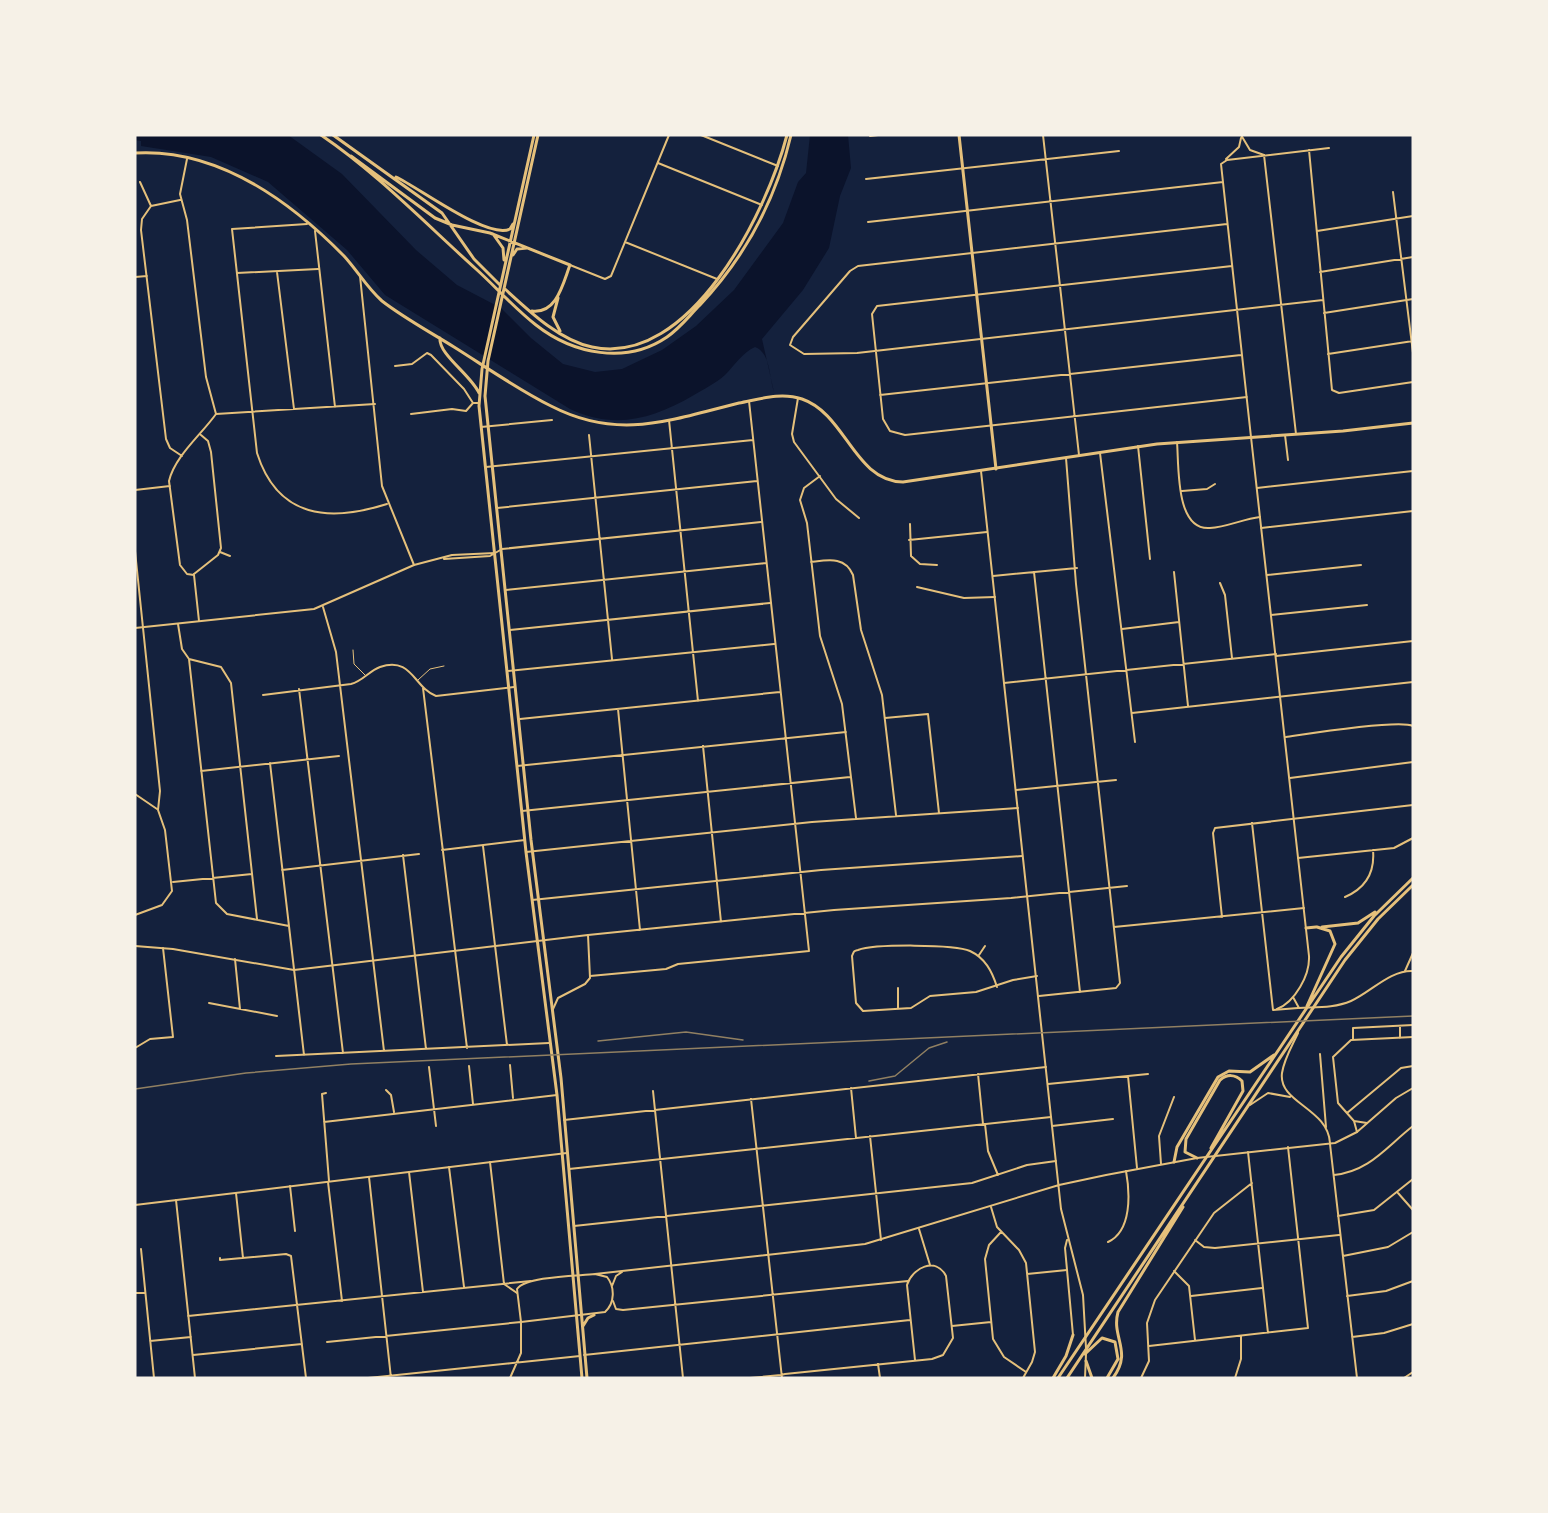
<svg xmlns="http://www.w3.org/2000/svg" width="1548" height="1513" font-family="'Titillium Web',sans-serif">
<style>
.water{fill:#0b132b}
.lines{fill:none;stroke-linecap:round;stroke-linejoin:round}
.service{stroke:#e5c07b;stroke-width:1}
.minor{stroke:#e5c07b;stroke-width:2}
.tertiary{stroke:#e5c07b;stroke-width:2}
.secondary{stroke:#e5c07b;stroke-width:3}
.primary{stroke:#e5c07b;stroke-width:3}
.trunk{stroke:#e5c07b;stroke-width:3}
.rail{stroke:#918062;stroke-width:1.5}
</style>
<rect width="100%" height="100%" fill="#14213d"/>
<path class="water" d="M135,135H288L342,174L416,250L457,285L501,308L531,338L563,364L595,372L622,369L662,350L696,326L734,290L783,223L798,182L806,173L810,135H848L851,168L840,196L829,248L803,290L762,339L774,392C769,378 771,353 755,347C743,352 734,366 725,375C716,383 704,389 694,395C653,419 615,430 570,409L385,295L347,250L268,182L211,157L141,146V141L135,140Z"/>
<g class="lines">
<path class="service" d="M353,650L354,664L365,675
M418,680L430,669L444,666"/>
<path class="minor" d="M701,135L778,166
M1043,135L1079,455
M1241,135L1250,150L1264,155L1296,434
M870,136L878,135
M1309,150L1332,390L1339,393L1413,382
M187,159L180,194L187,220L206,377L216,414C201,435 175,456 169,481L180,565L187,574L194,575L199,621
M1226,159L1239,147L1241,138
M658,163L762,205
M866,179L1119,151
M140,182L151,206
M1393,192L1413,353
M180,200L151,206L142,219L141,230L166,439L170,448L182,456
M868,222L1223,182
M307,224L232,229L257,453C278,519 330,522 387,504
M1227,224L858,266L850,271L793,337L790,345L804,354L857,353L1323,300
M315,231L335,407
M1317,231L1413,216
M625,242L717,279
M570,265L605,279L611,276L669,135
M1232,266L877,306L872,314L883,419L890,431L905,435L1247,397
M277,272L294,409
M1320,272L1413,257
M237,273L318,269
M360,276L382,486L414,565
M135,277L147,276
M1324,313L1413,299
M1328,354L1413,341
M395,366L412,364L427,353L431,355L464,389L473,403H479
M880,395L1241,355
M798,398L792,434L794,442L836,499L859,518
M216,414L375,404
M411,414L452,409L466,411L473,403
M669,420L698,701
M481,427L552,420
M589,435L612,659
M1285,435L1288,460
M1251,437L1221,164L1227,160L1329,148
M1177,442C1179,465 1175,531 1210,528C1227,527 1243,519 1260,517
M1138,446L1150,559
M1100,453L1135,742
M486,467L753,440
M820,476L804,488L800,500L807,523L820,636L842,704L856,818
M1257,488L1413,471
M135,490L170,486
M1182,491L1207,489L1215,484
M497,508L757,481
M910,524L911,556L920,564L937,565
M1261,528L1413,511
M909,540L987,532
M502,549L761,522
M135,551L160,791L158,810L165,830L172,891L162,905L135,915
M220,552L230,556
M811,562C828,560 845,556 853,575L861,630L882,695L896,815
M1034,572L1080,992
M1174,572L1188,706
M194,574L218,555L221,548L211,452L208,441L201,435
M1267,575L1361,565
M993,576L1077,568
M1220,583L1225,595L1232,658
M917,587L964,598L995,597
M506,590L766,563
M323,607L336,652L384,1051
M1271,615L1367,605
M178,624L182,649L189,659L216,903L227,914L289,926
M1122,629L1179,622
M510,630L770,603
M1276,656L1413,641
M189,659L221,667L231,683L257,919
M507,671L774,644
M1004,683L1276,654
M423,688L467,1048
M299,689L343,1053
M263,695L351,684C363,681 369,671 380,667C412,656 414,688 436,696L514,687
M618,709L640,930
M1132,713L1413,682
M885,718L928,714L939,813
M520,719L780,692
M1286,737C1307,734 1399,719 1413,726
M703,746L721,922
M270,763L304,1055
M517,766L846,732
M201,771L339,756
M1290,778L1413,762
M1016,790L1116,780
M135,794L157,809
M522,811L850,777
M1252,823L1273,1010L1298,1008
M483,846L507,1045
M442,850L525,840
M526,852L812,822L1018,808
M403,855L426,1049
M1298,858L1394,848L1413,838
M282,870L419,854
M173,882L252,874
M1345,897C1366,888 1375,872 1373,850
M532,900L821,870L1022,856
M1222,917L1213,833L1215,828L1413,805
M1114,927L1304,908
M588,935L834,910L1011,898L1127,886
M979,955L985,946
M235,959L240,1009
M1405,971L1413,953
M590,976L666,969L678,964L809,951L749,401
M997,987C992,971 985,958 970,951C955,944 874,944 858,950C853,951 854,952 852,956L856,1003L863,1011L911,1008L930,996L976,992L1013,980L1037,976
M898,988V1009
M1039,996L1116,988L1120,983L1076,584L1066,458
M209,1003L277,1016
M1400,1026V1038
M1353,1040V1028L1413,1025
M135,1048L150,1039L173,1037L163,948
M1320,1054L1326,1127
M276,1056L549,1043
M510,1065L513,1098
M469,1066L473,1104
M429,1067L436,1126
M978,1074L983,1124
M1128,1076L1137,1168
M1048,1084L1148,1074
M851,1088L856,1138
M386,1090L391,1095L394,1112
M653,1091L683,1378
M326,1093L322,1094L329,1181
M751,1099L782,1378
M1347,1113L1401,1068L1413,1066
M564,1120L1046,1067
M1354,1121L1367,1123
M324,1122L557,1095
M985,1124L988,1151L998,1175
M1052,1126L1113,1119
M1357,1132L1354,1121L1338,1103L1333,1057L1351,1040L1413,1037
M870,1136L881,1240
M1330,1144L1357,1378
M1248,1152L1268,1333
M490,1162L504,1284
M1161,1164L1159,1136L1174,1097
M449,1167L464,1287
M569,1169L1051,1117
M409,1172L423,1292
M1334,1175C1370,1171 1386,1147 1413,1126
M369,1177L391,1378
M328,1182L342,1301
M290,1186L295,1231
M236,1193L243,1258
M1398,1193L1413,1210
M176,1200L195,1378
M991,1207L997,1227L1019,1250L1026,1263L1035,1352L1032,1362L1023,1378
M1338,1216L1374,1210L1413,1179
M574,1226L972,1183L1027,1165L1056,1161
M919,1229L930,1265
M1001,1232L989,1245L985,1259L993,1339L1004,1357L1026,1372
M1195,1240L1204,1247L1215,1248L1339,1235
M1108,1242C1132,1231 1130,1193 1126,1171
M141,1249L154,1378
M1343,1256L1388,1247L1413,1232
M220,1258V1260L286,1254L291,1256L306,1378
M1174,1271L1189,1286L1195,1340
M1027,1274L1067,1270
M504,1284L517,1293
M135,1293H144
M1191,1296L1262,1288
M1347,1296L1386,1291L1413,1281
M613,1301L616,1309L623,1310L908,1281
M188,1316L531,1281
M952,1326L991,1322
M1352,1337L1384,1333L1413,1324
M150,1341L191,1337
M327,1342L521,1322V1353L510,1378
M1149,1346L1308,1328L1288,1147
M193,1355L302,1344
M584,1355L910,1320
M878,1364L880,1378
M368,1378L580,1356
M750,1378L781,1375L785,1374L932,1359L943,1355L953,1338L946,1276C936,1256 912,1268 907,1285L915,1360
M1141,1378L1149,1361L1147,1323L1155,1300L1214,1213L1252,1183
M1235,1378L1241,1359V1336
M1404,1378L1413,1372"/>
<path class="tertiary" d="M1251,437L1309,956C1310,975 1295,1002 1277,1009
M981,471L1061,1209L1083,1295L1086,1348
M444,559L490,556L502,549
M135,628L314,609L414,565L452,555L495,553
M135,946L173,949L294,970L588,935L590,978L585,984L558,998L553,1009
M1293,997L1299,1008C1316,1007 1335,1008 1351,1001C1371,992 1390,970 1413,971
M1298,1033C1292,1046 1284,1059 1282,1073C1278,1103 1328,1108 1330,1143
M1250,1105L1268,1093L1290,1097
M135,1205L567,1153
M1067,1240L1065,1248L1073,1335
M595,1274L607,1277C615,1287 615,1303 605,1312L521,1322L517,1289C526,1276 578,1276 595,1274L865,1244L1059,1185L1106,1175L1197,1158L1335,1143L1357,1132L1396,1098L1413,1088
M612,1286L616,1276L622,1272
M1085,1378L1086,1354"/>
<path class="secondary" d="M959,135L996,469"/>
<path class="primary" d="M321,135C377,173 426,224 476,269C496,287 514,308 536,325C573,354 626,365 667,337C680,328 689,316 700,305C745,257 776,199 791,135
M333,135L442,213L474,259L500,285
M534,135L482,369L479,406L526,852L557,1095L582,1378
M538,135L488,361L485,396L531,840L561,1078L587,1378
M135,153C217,148 289,200 344,256C357,270 367,288 382,301C404,318 430,332 454,347C486,367 517,389 551,406C619,441 670,420 739,403C760,399 781,392 802,399C846,414 854,481 903,482L1157,444L1343,431L1413,423
M351,156L435,218L452,225L490,233L570,265C563,283 557,314 532,311
M396,177C418,187 488,240 510,229L513,224
M493,234L503,248L504,260
M513,255L517,249L527,248
M505,289C529,311 559,340 592,347C690,368 767,212 787,135
M558,298L553,317L560,331
M440,338C438,354 471,375 479,393
M583,1326L588,1318L594,1315"/>
<path class="trunk" d="M1322,927L1358,923L1375,912
M1306,928L1316,927
M1307,1006L1335,944L1330,931L1317,927
M1197,1158L1185,1152L1186,1139L1220,1080C1227,1074 1235,1074 1242,1081L1243,1091L1211,1148
M1174,1162L1177,1147L1218,1077L1229,1071L1250,1072L1274,1055
M1085,1354L1102,1338L1115,1342L1118,1359L1107,1378
M1086,1361L1092,1378
M1053,1378L1066,1356L1073,1335
M1058,1378L1341,957L1374,916L1413,878
M1067,1378L1345,960L1378,919L1413,885
M1113,1378C1133,1351 1111,1338 1118,1312L1183,1207"/>
<path class="rail" d="M598,1041L686,1032L743,1040
M869,1081L895,1076L929,1048L947,1042
M135,1089L246,1073L351,1064L1413,1016"/>
</g>
<rect width="1548" height="1513" fill="none" stroke="#f6f1e7" stroke-width="273"/>
</svg>
